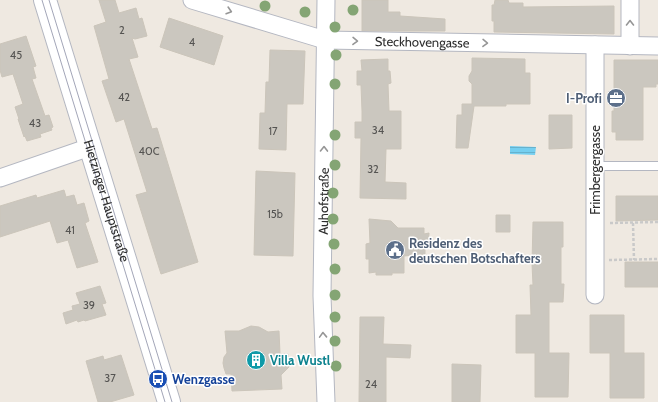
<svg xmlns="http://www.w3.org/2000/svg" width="658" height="402" font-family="Cabin,sans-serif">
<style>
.water{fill:url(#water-rules)}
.building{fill:#cbc7bf;stroke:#cbc5ba}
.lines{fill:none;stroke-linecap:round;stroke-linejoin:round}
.service-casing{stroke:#b4b7c1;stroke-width:10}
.minor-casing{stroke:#b4b7c1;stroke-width:19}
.secondary-casing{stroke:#b4b7c1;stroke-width:24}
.path{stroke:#c9c9c9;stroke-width:2.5;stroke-dasharray:3 2;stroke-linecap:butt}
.service{stroke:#fff;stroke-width:8}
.minor{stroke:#fff;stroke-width:17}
.secondary{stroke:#fff;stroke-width:22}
.tram{stroke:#a3a6b8;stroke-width:1}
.tree{fill:#84a574}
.oneway{stroke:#969696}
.labels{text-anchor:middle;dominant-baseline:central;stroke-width:3;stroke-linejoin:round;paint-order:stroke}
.number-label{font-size:11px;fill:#555452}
.street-label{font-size:13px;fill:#2e2e2e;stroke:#fff}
.service-label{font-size:13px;font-weight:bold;fill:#4e5e75;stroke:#fff;text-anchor:end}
.culture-label{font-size:13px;font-weight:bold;fill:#0d838f;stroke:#fff;text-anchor:start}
.transit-label{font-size:13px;font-weight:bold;fill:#164399;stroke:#fff;text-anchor:start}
</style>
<defs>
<pattern id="water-rules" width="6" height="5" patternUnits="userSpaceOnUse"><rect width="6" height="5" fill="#75cff0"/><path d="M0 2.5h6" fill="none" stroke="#66b2ce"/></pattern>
</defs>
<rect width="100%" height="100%" fill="#efe9e1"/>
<path class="water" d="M510,146L536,147L535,155L510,154Z"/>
<path class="building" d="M99,0H115L119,13L136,8L139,19L142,18L147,36L135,39L132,38L138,57L129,59L152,129L157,128L198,262L161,274L136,195L147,192L124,119L116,122L102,81L109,79L94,26L106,22Z
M362,0H388V12H400V16L445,19V31H362Z
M495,0H508L509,3H523V7L614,6V34L494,32V21H492V5H494Z
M169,18L223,36L214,65L160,47Z
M26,36L36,66L33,67L36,78L32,79L45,116L49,115L53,127L51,128L52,130L40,134L41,137L27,141L25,136L24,137L18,119H19L15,107L23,104L13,74L2,77L0,70V44Z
M270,50L305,51L303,104H287L286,150L259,149L260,113H265L266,82H269Z
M472,58L525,59V73H530V104H506V106H474L468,148H456L457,115H462V104H472V84L469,81V76L472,71Z
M388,59V71H390L391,83L388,84L389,111H401V149H386L385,182L406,183V199L360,198L361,138H355V122H362V111L361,85H357V71H362L361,60Z
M614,60H658V84H656V87H643V140H616V132H612V111H614Z
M549,115H572V148L549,149Z
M256,171L295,173L293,256L254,255Z
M64,190L66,197L74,195L77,205L84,203L89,221L85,223L98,262L77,268L68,240L57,243L50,221L0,237V206L36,195L37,198Z
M616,196H658V220L616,221Z
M496,215H510V232H496Z
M369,219L391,221L398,228H424V234L429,233L428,247H425V254L404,256V273H392V275H376V272L369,273V259H366V244L370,243Z
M533,222H563V247H561V284H564L563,302H549V353H569L568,397H535V353H516V315H531L530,285H533L532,264Z
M625,262H658V287H625Z
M100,286L106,303L102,304L106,315L85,321L84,320L78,322L77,320L66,324L63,313L73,310L72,306L80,304L76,293Z
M590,315H624V353H644V398H610V353H590Z
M360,317H384L383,344L411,345L410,358L386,357V402H359Z
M251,326L259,327L268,332L279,331L280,354H288L289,367L281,375L282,389L232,391L231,374H226L224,368L223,363L224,357L227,353L225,331H239Z
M121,355L134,395L110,402H98L86,361L103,356L104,360Z
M452,364L481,365L480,402H452Z"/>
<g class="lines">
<defs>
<path id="service" d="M595,166H658"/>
<g id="minor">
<path id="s1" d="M192,0L325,40L658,46"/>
<path d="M630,0V46"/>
<path d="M0,178L90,147"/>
<path d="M595,295V45"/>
<path id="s2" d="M326,402L322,296L326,0"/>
</g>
<g id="secondary">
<path id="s3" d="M45,0L169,402"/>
</g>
</defs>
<use href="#service" class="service-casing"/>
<use href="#minor" class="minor-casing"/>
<use href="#secondary" class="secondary-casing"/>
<path class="path" d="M610,223L658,222
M633,223L634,260
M609,260L658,259"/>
<use href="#service" class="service"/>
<use href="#minor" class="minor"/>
<use href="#secondary" class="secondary"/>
<path class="tram" d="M42,0L165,402
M49,0L172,402"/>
</g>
<g class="tree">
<circle cx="265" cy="6" r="5.5"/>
<circle cx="353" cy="10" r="5.5"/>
<circle cx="305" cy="12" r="5.5"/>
<circle cx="335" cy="27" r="5.5"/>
<circle cx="336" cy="55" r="5.5"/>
<circle cx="335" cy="84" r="5.5"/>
<circle cx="335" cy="135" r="5.5"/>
<circle cx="335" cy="165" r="5.5"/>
<circle cx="333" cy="193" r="5.5"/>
<circle cx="333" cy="219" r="5.5"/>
<circle cx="334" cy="244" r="5.5"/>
<circle cx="335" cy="269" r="5.5"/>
<circle cx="335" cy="295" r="5.5"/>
<circle cx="335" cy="317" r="5.5"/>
<circle cx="335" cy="341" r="5.5"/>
<circle cx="336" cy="366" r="5.5"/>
</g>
<defs><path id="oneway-chevron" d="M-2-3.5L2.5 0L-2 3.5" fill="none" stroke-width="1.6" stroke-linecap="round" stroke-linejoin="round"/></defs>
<g class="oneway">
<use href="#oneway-chevron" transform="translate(229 11) rotate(17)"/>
<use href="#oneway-chevron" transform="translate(630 23) rotate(-90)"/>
<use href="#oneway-chevron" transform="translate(355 41) rotate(1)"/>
<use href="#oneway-chevron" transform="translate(485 43) rotate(1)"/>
<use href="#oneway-chevron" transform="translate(324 149) rotate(-89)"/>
<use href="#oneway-chevron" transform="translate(323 335) rotate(-92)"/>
</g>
<defs>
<symbol id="office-disc" viewBox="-11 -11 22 22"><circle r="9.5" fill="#5c6f8a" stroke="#fff"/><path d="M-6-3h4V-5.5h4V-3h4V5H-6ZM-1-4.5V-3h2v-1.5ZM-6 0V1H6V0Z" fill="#fff"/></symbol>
<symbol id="civic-disc" viewBox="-11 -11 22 22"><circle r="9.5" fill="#5c6f8a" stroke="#fff"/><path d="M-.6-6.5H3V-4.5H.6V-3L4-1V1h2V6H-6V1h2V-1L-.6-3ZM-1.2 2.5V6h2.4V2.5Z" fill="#fff"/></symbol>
<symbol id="building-disc" viewBox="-11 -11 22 22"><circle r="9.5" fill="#0f9aa8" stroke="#fff"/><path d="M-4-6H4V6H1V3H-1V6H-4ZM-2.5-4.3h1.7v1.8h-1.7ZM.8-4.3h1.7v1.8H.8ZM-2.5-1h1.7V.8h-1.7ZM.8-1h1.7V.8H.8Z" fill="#fff"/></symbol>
<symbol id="bus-disc" viewBox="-11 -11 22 22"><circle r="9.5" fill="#1a4fb4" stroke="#fff"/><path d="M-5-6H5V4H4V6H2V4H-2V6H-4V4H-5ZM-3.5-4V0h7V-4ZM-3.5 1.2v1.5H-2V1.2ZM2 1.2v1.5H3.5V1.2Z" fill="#fff"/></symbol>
</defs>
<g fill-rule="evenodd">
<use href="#office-disc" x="605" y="87" width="22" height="22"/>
<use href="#civic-disc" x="384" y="239" width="22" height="22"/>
<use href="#building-disc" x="245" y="349" width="22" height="22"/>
<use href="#bus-disc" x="147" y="368" width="22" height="22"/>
</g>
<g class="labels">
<g class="number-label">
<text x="122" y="30">2</text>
<text x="192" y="42">4</text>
<text x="16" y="55">45</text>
<text x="124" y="97">42</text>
<text x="35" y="123">43</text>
<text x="378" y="130">34</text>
<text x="273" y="131">17</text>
<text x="149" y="151">40C</text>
<text x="373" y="169">32</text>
<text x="275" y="214">15b</text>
<text x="70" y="230">41</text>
<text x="89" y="305">39</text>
<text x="110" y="378">37</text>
<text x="371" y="384">24</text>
</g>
<g class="street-label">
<text stroke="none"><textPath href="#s1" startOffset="236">Steckhovengasse</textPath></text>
<text transform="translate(595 170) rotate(-90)">Frimbergergasse</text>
<text stroke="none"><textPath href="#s3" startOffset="210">Hietzinger Hauptstraße</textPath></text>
<text stroke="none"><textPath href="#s2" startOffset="201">Auhofstraße</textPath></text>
</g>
<g class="service-label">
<text x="602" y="98">I-Profi</text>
<text x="409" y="243" text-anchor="start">Residenz des<tspan x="409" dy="15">deutschen Botschafters</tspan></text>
</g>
<g class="culture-label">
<text x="270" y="360">Villa Wustl</text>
</g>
<g class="transit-label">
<text x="172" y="379">Wenzgasse</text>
</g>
</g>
</svg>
